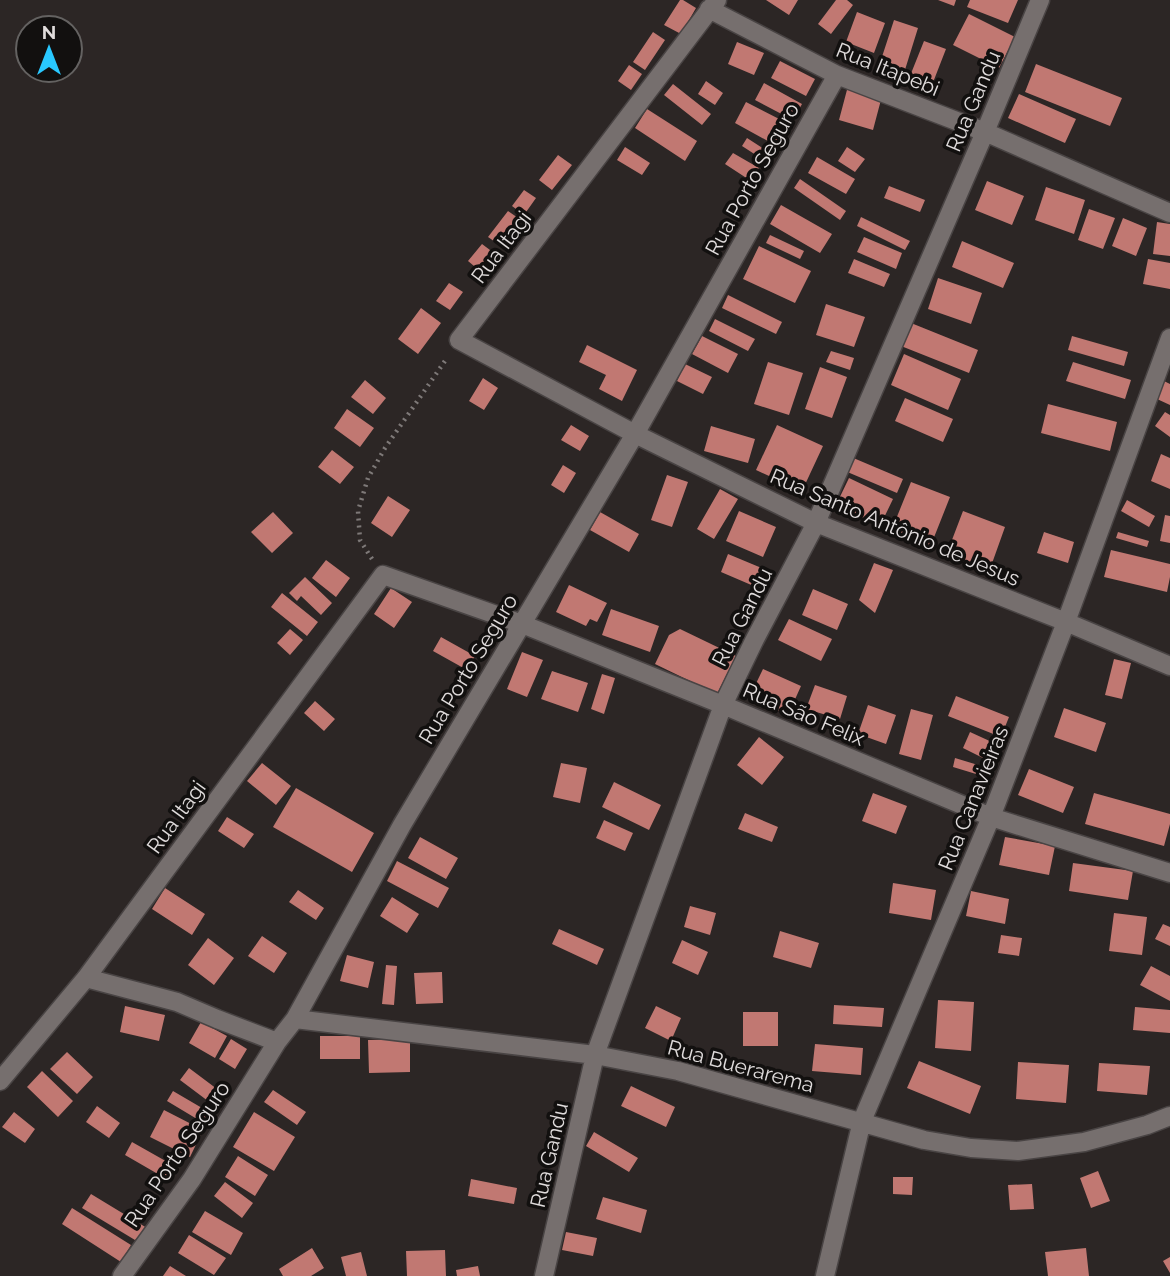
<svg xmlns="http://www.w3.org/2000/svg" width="1170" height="1276" font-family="Raleway,sans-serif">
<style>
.building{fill:#c17872}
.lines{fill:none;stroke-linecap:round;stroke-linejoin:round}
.minor-casing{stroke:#494444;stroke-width:21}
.path{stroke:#7e7978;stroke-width:4.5;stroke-dasharray:2 5;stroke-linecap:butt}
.minor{stroke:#766f6e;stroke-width:18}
.labels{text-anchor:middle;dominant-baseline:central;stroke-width:7;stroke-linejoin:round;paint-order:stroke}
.street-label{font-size:21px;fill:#e0dcdc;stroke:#12100f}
</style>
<rect width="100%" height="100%" fill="#2c2625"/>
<path class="building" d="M680,0H683L696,8L681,34L664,25Z
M766,0H798L789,15Z
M836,0H847L853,5L831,34L818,24Z
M938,0H956L954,6Z
M970,0H1018L1008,23L967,7Z
M857,12L885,23L874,53L846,42Z
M969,14L1015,37L999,68L953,45Z
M894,20L918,28L904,73L879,66Z
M653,32L665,40L645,70L633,62Z
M924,41L946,49L932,85L910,76Z
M737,42L764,53L754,75L728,64Z
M780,61L815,79L806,96L771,78Z
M1036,64L1122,98L1110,126L1025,92Z
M629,65L642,74L631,90L618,81Z
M706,81L723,93L715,105L698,94Z
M764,83L802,104L793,120L755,100Z
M673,84L711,114L702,125L664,95Z
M848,86L882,96L873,130L839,120Z
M1019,94L1076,119L1065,143L1008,118Z
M746,102L787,123L775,145L735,123Z
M647,109L697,141L685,161L635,128Z
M747,138L770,153L765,161L742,146Z
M625,147L650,163L642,175L617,160Z
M847,147L865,159L855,172L838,161Z
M733,153L759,168L751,181L725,164Z
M558,155L572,165L552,190L539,180Z
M817,157L855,179L846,194L808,173Z
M800,179L846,211L840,220L794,188Z
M987,181L1024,196L1012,225L975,210Z
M889,186L925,200L920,212L884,198Z
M1046,187L1085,200L1074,234L1035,220Z
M524,190L536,198L524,215L512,206Z
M781,205L832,234L820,253L770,224Z
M1089,209L1115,218L1103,249L1078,240Z
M508,211L521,220L501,246L488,237Z
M861,217L910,241L905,250L857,226Z
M1123,218L1147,228L1136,256L1112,246Z
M1157,222L1170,224V256L1153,254Z
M770,235L804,251L800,259L766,243Z
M864,237L902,253L896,269L857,252Z
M962,241L1014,263L1003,288L952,267Z
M482,244L494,253L480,271L468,261Z
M759,246L811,271L795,303L743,279Z
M854,259L890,274L884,287L848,273Z
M1148,259L1170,263V289L1143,284Z
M938,278L982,293L971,324L928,309Z
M449,283L463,292L450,310L436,301Z
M728,295L782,322L776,334L722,308Z
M826,304L865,317L854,347L816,335Z
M421,308L441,323L418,354L398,339Z
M715,319L755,339L748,351L709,331Z
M911,323L978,350L969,373L901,346Z
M702,336L738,354L728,373L692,354Z
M1072,336L1128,352L1124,366L1068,350Z
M587,345L637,370L622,401L599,389L606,375L579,362Z
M831,351L854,358L850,370L826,362Z
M904,354L961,379L948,410L891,385Z
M768,362L803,373L789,415L754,404Z
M1073,362L1131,380L1125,399L1066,381Z
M685,364L712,377L703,394L677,381Z
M820,367L847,377L832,418L805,409Z
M483,378L498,388L484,410L469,401Z
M365,380L386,398L373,414L351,397Z
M1164,381L1170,384V405L1157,399Z
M905,398L953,419L943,442L895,421Z
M1048,404L1117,422L1110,451L1041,433Z
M347,409L374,428L360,447L334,428Z
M1165,412L1170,415V437L1155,426Z
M571,425L589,436L580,451L561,440Z
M777,425L823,446L802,491L756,470Z
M711,426L755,439L748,463L704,451Z
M332,450L354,467L340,484L318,467Z
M1161,454L1170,458V489L1151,481Z
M851,457L903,479L897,493L845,471Z
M563,465L576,473L564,493L551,485Z
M667,475L688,482L672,527L651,520Z
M849,478L893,499L880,526L836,505Z
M911,482L950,497L929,550L890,534Z
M720,489L738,499L714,539L697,529Z
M388,496L410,510L392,537L371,523Z
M1127,500L1155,516L1149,527L1121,511Z
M739,511L776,527L763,557L726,541Z
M963,511L1005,527L990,569L947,553Z
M273,512L293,533L272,553L251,532Z
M600,512L639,534L629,552L590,530Z
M1165,515L1170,516V543L1160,541Z
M1044,532L1074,542L1068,563L1037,553Z
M1118,532L1149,541L1147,547L1116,538Z
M1111,550L1170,564V577L1167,592L1104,577Z
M728,554L764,569L756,587L721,572Z
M326,560L350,578L336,597L312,578Z
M874,563L893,570L875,613L859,600Z
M305,577L332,603L321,615L301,596L297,601L289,593Z
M569,585L607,603L597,622L590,619L586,626L556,612Z
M391,588L412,602L394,628L374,614Z
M813,589L848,604L837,630L802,615Z
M282,593L318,622L307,636L271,607Z
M611,609L659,626L650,652L602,635Z
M789,619L832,639L821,661L778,640Z
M290,629L303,640L290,655L277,643Z
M680,629L736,656L717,694L655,664L669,635Z
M441,637L475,656L467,670L433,651Z
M522,652L543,660L527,697L507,689Z
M1114,659L1131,663L1122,699L1105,695Z
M763,669L801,686L788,715L749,698Z
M552,671L588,683L578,712L541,699Z
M602,674L615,678L604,714L591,709Z
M815,685L847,696L840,719L806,709Z
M956,696L1009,717L1001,737L948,716Z
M315,701L335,719L324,731L304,713Z
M868,705L896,715L886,744L858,734Z
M1064,708L1106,723L1096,752L1054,737Z
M911,709L933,715L921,760L899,754Z
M970,732L994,743L987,760L963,748Z
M759,737L784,757L762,785L737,765Z
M955,758L988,768L986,777L953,767Z
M262,763L291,786L276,805L247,781Z
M561,763L587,768L580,803L553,797Z
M1029,769L1074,787L1063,813L1018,795Z
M614,782L661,805L649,830L602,807Z
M296,788L374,833L352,872L273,827Z
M873,793L907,806L896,834L862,821Z
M1094,793L1170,814V824L1164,846L1085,824Z
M745,813L778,827L772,842L738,829Z
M227,817L254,834L244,848L218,831Z
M604,820L633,833L625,851L596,838Z
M420,837L458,858L446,879L408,858Z
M1005,837L1055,846L1049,875L999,865Z
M397,861L449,888L438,908L387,881Z
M1073,863L1133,871L1128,900L1069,891Z
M893,883L936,890L931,920L889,913Z
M165,888L205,914L192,935L152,909Z
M298,890L324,908L316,920L289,902Z
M971,891L1009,899L1005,924L966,916Z
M392,897L419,914L407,933L380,916Z
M690,906L716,913L710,935L684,927Z
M1114,913L1147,917L1142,955L1109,951Z
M1163,924L1170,927V946L1155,939Z
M559,929L604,949L597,965L552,944Z
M780,931L819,943L811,968L773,957Z
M1001,935L1022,938L1019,956L998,953Z
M262,936L287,953L274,973L248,956Z
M208,938L234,958L214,985L188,965Z
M682,940L708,952L698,975L672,963Z
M347,955L374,962L368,988L340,981Z
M386,965L397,966L394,1005L382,1004Z
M1151,966L1170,976V1001L1140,985Z
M442,972L443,1003L416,1004L414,973Z
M938,1000L974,1002L971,1051L935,1048Z
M834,1005L884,1008L882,1027L833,1024Z
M125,1006L165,1015L159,1041L120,1032Z
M656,1006L681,1018L671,1041L645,1028Z
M1135,1007L1170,1010V1033L1133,1030Z
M743,1012H778V1046H743Z
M201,1022L227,1036L215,1058L189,1043Z
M320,1036H360V1059H320Z
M231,1039L247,1049L235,1069L219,1059Z
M410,1039V1072L369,1073L368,1040Z
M815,1044L863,1048L861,1075L812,1071Z
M67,1052L93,1077L77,1094L50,1069Z
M919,1061L981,1086L970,1114L907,1088Z
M1018,1062L1069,1065L1066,1103L1016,1099Z
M1099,1063L1150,1066L1147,1095L1097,1091Z
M189,1068L225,1095L216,1107L180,1080Z
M42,1071L73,1101L58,1117L27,1087Z
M631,1086L675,1107L666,1127L621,1106Z
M273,1090L306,1112L297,1125L264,1102Z
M173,1091L214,1115L207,1125L167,1101Z
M97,1106L120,1123L109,1138L86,1122Z
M164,1110L203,1130L190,1157L150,1137Z
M14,1112L35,1129L25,1143L2,1127Z
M254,1112L295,1137L274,1171L233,1147Z
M594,1132L638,1158L629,1172L586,1146Z
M132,1142L178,1168L170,1181L125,1155Z
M238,1156L268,1175L255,1196L225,1177Z
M1098,1171L1110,1201L1091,1208L1080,1178Z
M893,1177H913L912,1195L893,1194Z
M471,1179L517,1188L514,1204L468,1196Z
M225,1182L253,1203L242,1218L214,1196Z
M1032,1184L1034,1209L1010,1210L1008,1185Z
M91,1194L147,1228L135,1240L82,1208Z
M603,1197L647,1210L641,1233L596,1219Z
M72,1208L131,1245L121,1262L62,1224Z
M205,1211L243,1233L231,1255L192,1232Z
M566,1232L597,1238L593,1256L562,1250Z
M189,1235L226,1258L214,1275L178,1253Z
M312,1248L324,1268L311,1276H283L279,1269Z
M1086,1248L1089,1276H1048L1045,1252Z
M445,1250L446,1276H407L406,1251Z
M361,1252L367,1276H346L341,1257Z
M1170,1257V1273L1163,1261Z
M170,1266L186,1276H163Z
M478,1266L480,1276H457L456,1270Z"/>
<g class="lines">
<defs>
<path id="minor" d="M717,0L459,340L635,434L816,523L1066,622L1170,666
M709,9L837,75L985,132L1170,213
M86,978L177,1002L217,1019L277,1042
M295,1019L595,1055L678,1071L924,1140L971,1148L1018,1151L1084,1142L1147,1125L1170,1116
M0,1081L86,978L383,575L522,624L723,705L991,817L1170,873
M122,1276L192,1179L277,1042L295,1019L402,825L635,434L837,75
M544,1276L595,1055L723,705L754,641L816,523L985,132L1040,0
M825,1276L862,1121L991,817L1066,622L1170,338"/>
</defs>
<use href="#minor" class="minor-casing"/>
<path class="path" d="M372,559L360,540L358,511L368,478L385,448L447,358"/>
<use href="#minor" class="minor"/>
</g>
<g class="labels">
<g class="street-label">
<text transform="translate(888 69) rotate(22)">Rua Itapebi</text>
<text transform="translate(973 101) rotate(-67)">Rua Gandu</text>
<text transform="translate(752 179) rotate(-61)">Rua Porto Seguro</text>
<text transform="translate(501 247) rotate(-53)">Rua Itagi</text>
<text transform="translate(895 527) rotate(23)">Rua Santo Antônio de Jesus</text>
<text transform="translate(742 617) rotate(-63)">Rua Gandu</text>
<text transform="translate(468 669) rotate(-59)">Rua Porto Seguro</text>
<text transform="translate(804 714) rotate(23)">Rua São Felix</text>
<text transform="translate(973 798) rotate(-68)">Rua Canavieiras</text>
<text transform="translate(176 817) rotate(-54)">Rua Itagi</text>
<text transform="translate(741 1066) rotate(15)">Rua Buerarema</text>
<text transform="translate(177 1154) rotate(-56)">Rua Porto Seguro</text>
<text transform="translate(549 1155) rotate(-77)">Rua Gandu</text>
</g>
</g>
<g transform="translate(49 49)"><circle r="33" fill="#12100f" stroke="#646261" stroke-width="2"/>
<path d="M0-5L12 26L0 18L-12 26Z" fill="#29c8ff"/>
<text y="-10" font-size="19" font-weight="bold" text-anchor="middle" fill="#e0dcdc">N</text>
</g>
</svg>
